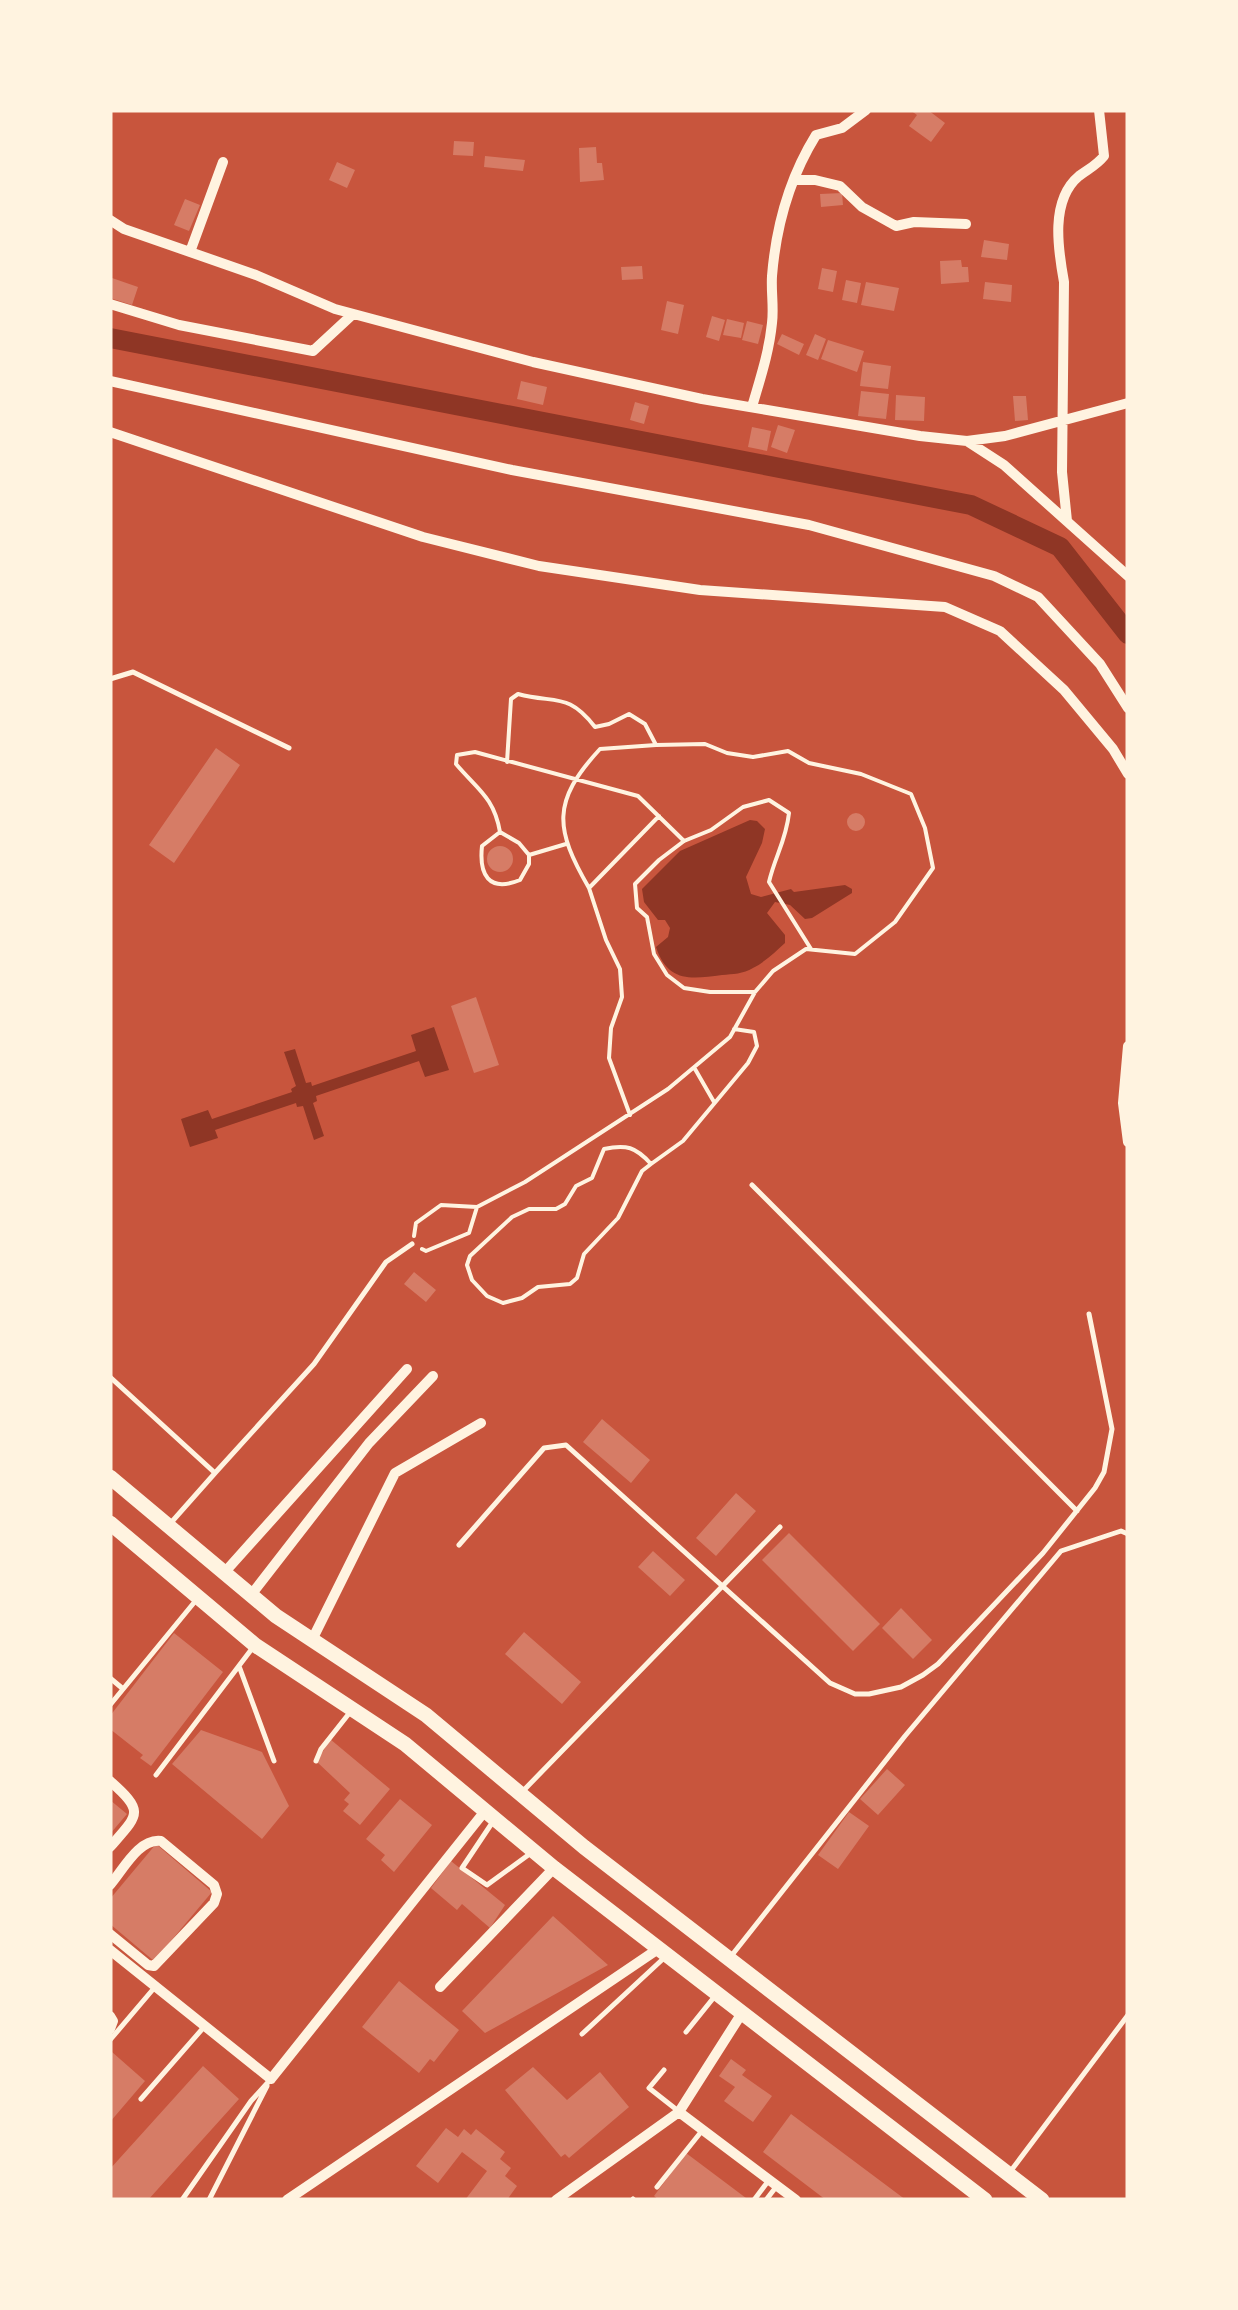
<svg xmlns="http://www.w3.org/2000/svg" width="1238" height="2310" font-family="'DM Sans',sans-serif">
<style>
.water{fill:#8f3625}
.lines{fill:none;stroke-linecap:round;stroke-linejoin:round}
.canal{stroke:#8f3625;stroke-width:20}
.building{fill:#d67c66}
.path{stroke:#fff3e0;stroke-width:4}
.service{stroke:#fff3e0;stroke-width:5}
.minor{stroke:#fff3e0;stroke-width:10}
.primary{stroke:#fff3e0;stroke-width:15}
</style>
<rect width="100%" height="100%" fill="#c8553d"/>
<path class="water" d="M750,820L757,821L765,829L762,843L746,877L751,894L761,897L791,889L794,892L845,885L852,889V893L812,918L805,919L790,905L775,902L767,913L785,935V943C775,952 765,962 753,968C743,974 733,974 722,975C691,979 668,983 656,947L668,937L670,928L665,920H658L644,902L642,889L680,851Z
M434,1027L449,1070L425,1077L419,1061L316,1096L317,1101L313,1103L324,1136L314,1140L303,1106L297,1107L296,1103L215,1130L218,1138L190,1147L181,1119L208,1110L212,1119L292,1092L291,1089L296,1086L284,1052L295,1049L306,1083L311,1082L312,1086L416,1051L411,1035Z"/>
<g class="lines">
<path class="canal" d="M110,338L971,505L1060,547L1128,634"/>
</g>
<path class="building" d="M910,110H928L945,123L931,142L909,126L917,115Z
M454,141L474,142L473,156L453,155Z
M596,147L597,163H602L604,180L580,182L579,148Z
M485,156L525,160L523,171L484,167Z
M337,162L355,170L347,188L329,180Z
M842,193L843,205L821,207L820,194Z
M185,199L200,205L189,231L174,225Z
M984,240L1009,244L1007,260L981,257Z
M961,260L962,267H968L969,282L941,284L940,261Z
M642,266L643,279L622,280L621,267Z
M822,268L837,271L833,292L818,289Z
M112,278L138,287L132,305L110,298Z
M846,280L861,283L857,303L842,300Z
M866,282L899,288L894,311L861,305Z
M985,282L1012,285L1011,302L983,299Z
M667,301L684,305L678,334L661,330Z
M712,316L725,320L719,341L706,337Z
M727,319L744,323L741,338L723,335Z
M747,321L763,325L758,344L742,340Z
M782,334L804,344L799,355L777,344Z
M815,334L826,339L818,360L806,355Z
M828,340L864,351L857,372L821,359Z
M863,362L891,366L888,389L860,386Z
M521,381L547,387L543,405L517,399Z
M861,391L889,394L886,419L858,416Z
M896,395L925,397L924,421L895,420Z
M1013,396H1026L1028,420L1015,421Z
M635,402L649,406L644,424L630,420Z
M778,425L795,430L787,453L771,447Z
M752,427L771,431L767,451L748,447Z
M216,748L240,765L174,863L149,845Z
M847 822a9 9 0 1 1 18 0a9 9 0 1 1-18 0Z
M487 859a13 13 0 1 1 26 0a13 13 0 1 1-26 0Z
M476,997L499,1065L474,1073L451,1006Z
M414,1272L436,1290L426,1302L404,1284Z
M602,1419L650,1460L631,1483L583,1442Z
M736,1493L756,1511L716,1556L696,1538Z
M789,1533L880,1624L853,1651L762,1560Z
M653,1551L685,1580L670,1596L638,1567Z
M901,1608L932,1640L913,1659L882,1628Z
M524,1632L581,1682L562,1704L505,1654Z
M174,1633L223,1672L151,1766L140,1758L143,1755L110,1729V1716Z
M201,1730L262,1752L289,1806L262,1839L172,1764Z
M330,1739L390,1789L360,1825L343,1811L349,1804L344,1800L350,1793L317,1762Z
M887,1769L905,1785L878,1815L860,1799Z
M400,1799L432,1825L394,1872L381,1860L385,1855L366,1839Z
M110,1800L127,1814L110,1834Z
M849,1812L869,1826L838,1869L818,1855Z
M156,1844L212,1892L154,1961L110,1924V1899Z
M451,1861L505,1905L490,1928L462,1904L457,1910L431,1888Z
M553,1916L608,1965L485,2033L462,2011Z
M399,1981L459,2030L434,2062L430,2059L419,2073L362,2027Z
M112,2052L145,2081L110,2122V2055Z
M731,2059L746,2070L742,2075L772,2096L753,2122L724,2101L735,2087L719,2076Z
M203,2066L239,2099L148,2200H110V2169Z
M533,2067L567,2100L600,2072L629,2107L569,2158L565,2154L561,2157L505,2090Z
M791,2114L906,2200H826L763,2152Z
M446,2128L458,2137L464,2129L471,2135L476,2129L505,2152L500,2159L511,2168L505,2176L517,2186L507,2200H465L487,2171L462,2152L438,2183L416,2166Z
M686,2153L746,2198L744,2200H659L654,2196Z"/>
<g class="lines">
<path class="path" d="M507,762L511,699L518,694C556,704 568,692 595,727L609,724L629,714L645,724L656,745L600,749C551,802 555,829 589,888
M500,832L482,846C479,874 488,893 520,880L529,864V855L566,844
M529,855L519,843L500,832C494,797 477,789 456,764L457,755L475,752L638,796L684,841
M755,992H710L684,988L667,975L654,954L647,917L637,908L635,884L659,860L684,841L711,830L743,807L769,800L789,813C786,841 775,856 769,882L811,949
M695,1069L714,1102
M630,1115L609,1058L611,1028L622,997L620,969L606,940L589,888L659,816
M651,1164L642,1171L618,1218L584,1254L577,1278L570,1284L538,1287L522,1298L503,1303L487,1296L472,1280L467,1265L470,1256L512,1217L529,1209H556L565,1204L576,1186L592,1178L604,1149C626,1144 636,1147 651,1164L683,1141L748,1063L757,1046L754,1032L734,1029
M414,1236L416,1223L441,1205L477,1207L525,1182L668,1089L730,1037L755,992L773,971L806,949L855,954L895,922L933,868L925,828L911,794L861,774L809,763L788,751L753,757L727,753L705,744L656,745
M422,1249L426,1251L469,1233L477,1207"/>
<path class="service" d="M110,679L133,672L289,748
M752,1185L1077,1511
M110,1377L215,1473L169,1525
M215,1473L314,1364L386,1262L412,1244
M459,1545L544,1448L566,1445L830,1683L855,1694H869L901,1687L923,1675L938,1664L1043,1553L1095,1488L1104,1472L1112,1429L1089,1314
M239,1666L274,1761
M110,1678L122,1688
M110,1705L197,1599
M316,1761L321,1749L351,1711
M156,1775L254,1646
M522,1792L780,1527
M492,1823L462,1868L487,1885L531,1853
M732,1955L905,1736L1061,1551L1121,1531L1128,1534
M686,2032L715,1996
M582,2034L664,1958
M110,2040L155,1987
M664,2070L649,2088L677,2110
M141,2099L204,2027
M1010,2172L1128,2015
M657,2187L701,2132
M633,2199L634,2200
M182,2200L251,2101L271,2079
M209,2200L267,2086
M754,2200L769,2180
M766,2200L776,2187"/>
<path class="minor" d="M794,180H815L840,186L862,207L896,226L914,222L966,224
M110,220L124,229L256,275L335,309L533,362L702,399L920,436L967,441L1005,436L1128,403
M190,252L223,162
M110,304L179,325L313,351L353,314
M110,381L512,470L809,525L994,576L1038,597L1100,664L1128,708
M752,407C760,379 769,353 772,323C774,308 771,292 772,276C776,227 790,177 816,135L842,128L866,110
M110,432L423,537L539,566L700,590L945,607L1000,631L1064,690L1113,749L1128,774
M967,441L1004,465L1128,576
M1067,521L1062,472L1064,282C1058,249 1050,200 1079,176C1088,169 1096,166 1104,156L1099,110
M1128,1046L1123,1103L1128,1142
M224,1573L407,1369
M251,1595L369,1443L433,1376
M312,1640L395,1473L481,1423
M110,1781C145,1812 139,1814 110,1847
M110,1885C123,1870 139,1838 161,1841L214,1885L217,1894L214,1903L154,1966L148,1965L110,1934
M110,1950L271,2079L485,1811
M440,1987L554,1868
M110,2016L113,2021L110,2029
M679,2112L796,2200
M287,2200L658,1949
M556,2200L679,2112L742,2013"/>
<path class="primary" d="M110,1477L276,1616L426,1715L584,1847L1042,2200
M110,1523L255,1645L405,1744L554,1868L985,2200"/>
</g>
<rect width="1238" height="2310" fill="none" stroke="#fff3e0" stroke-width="225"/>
</svg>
